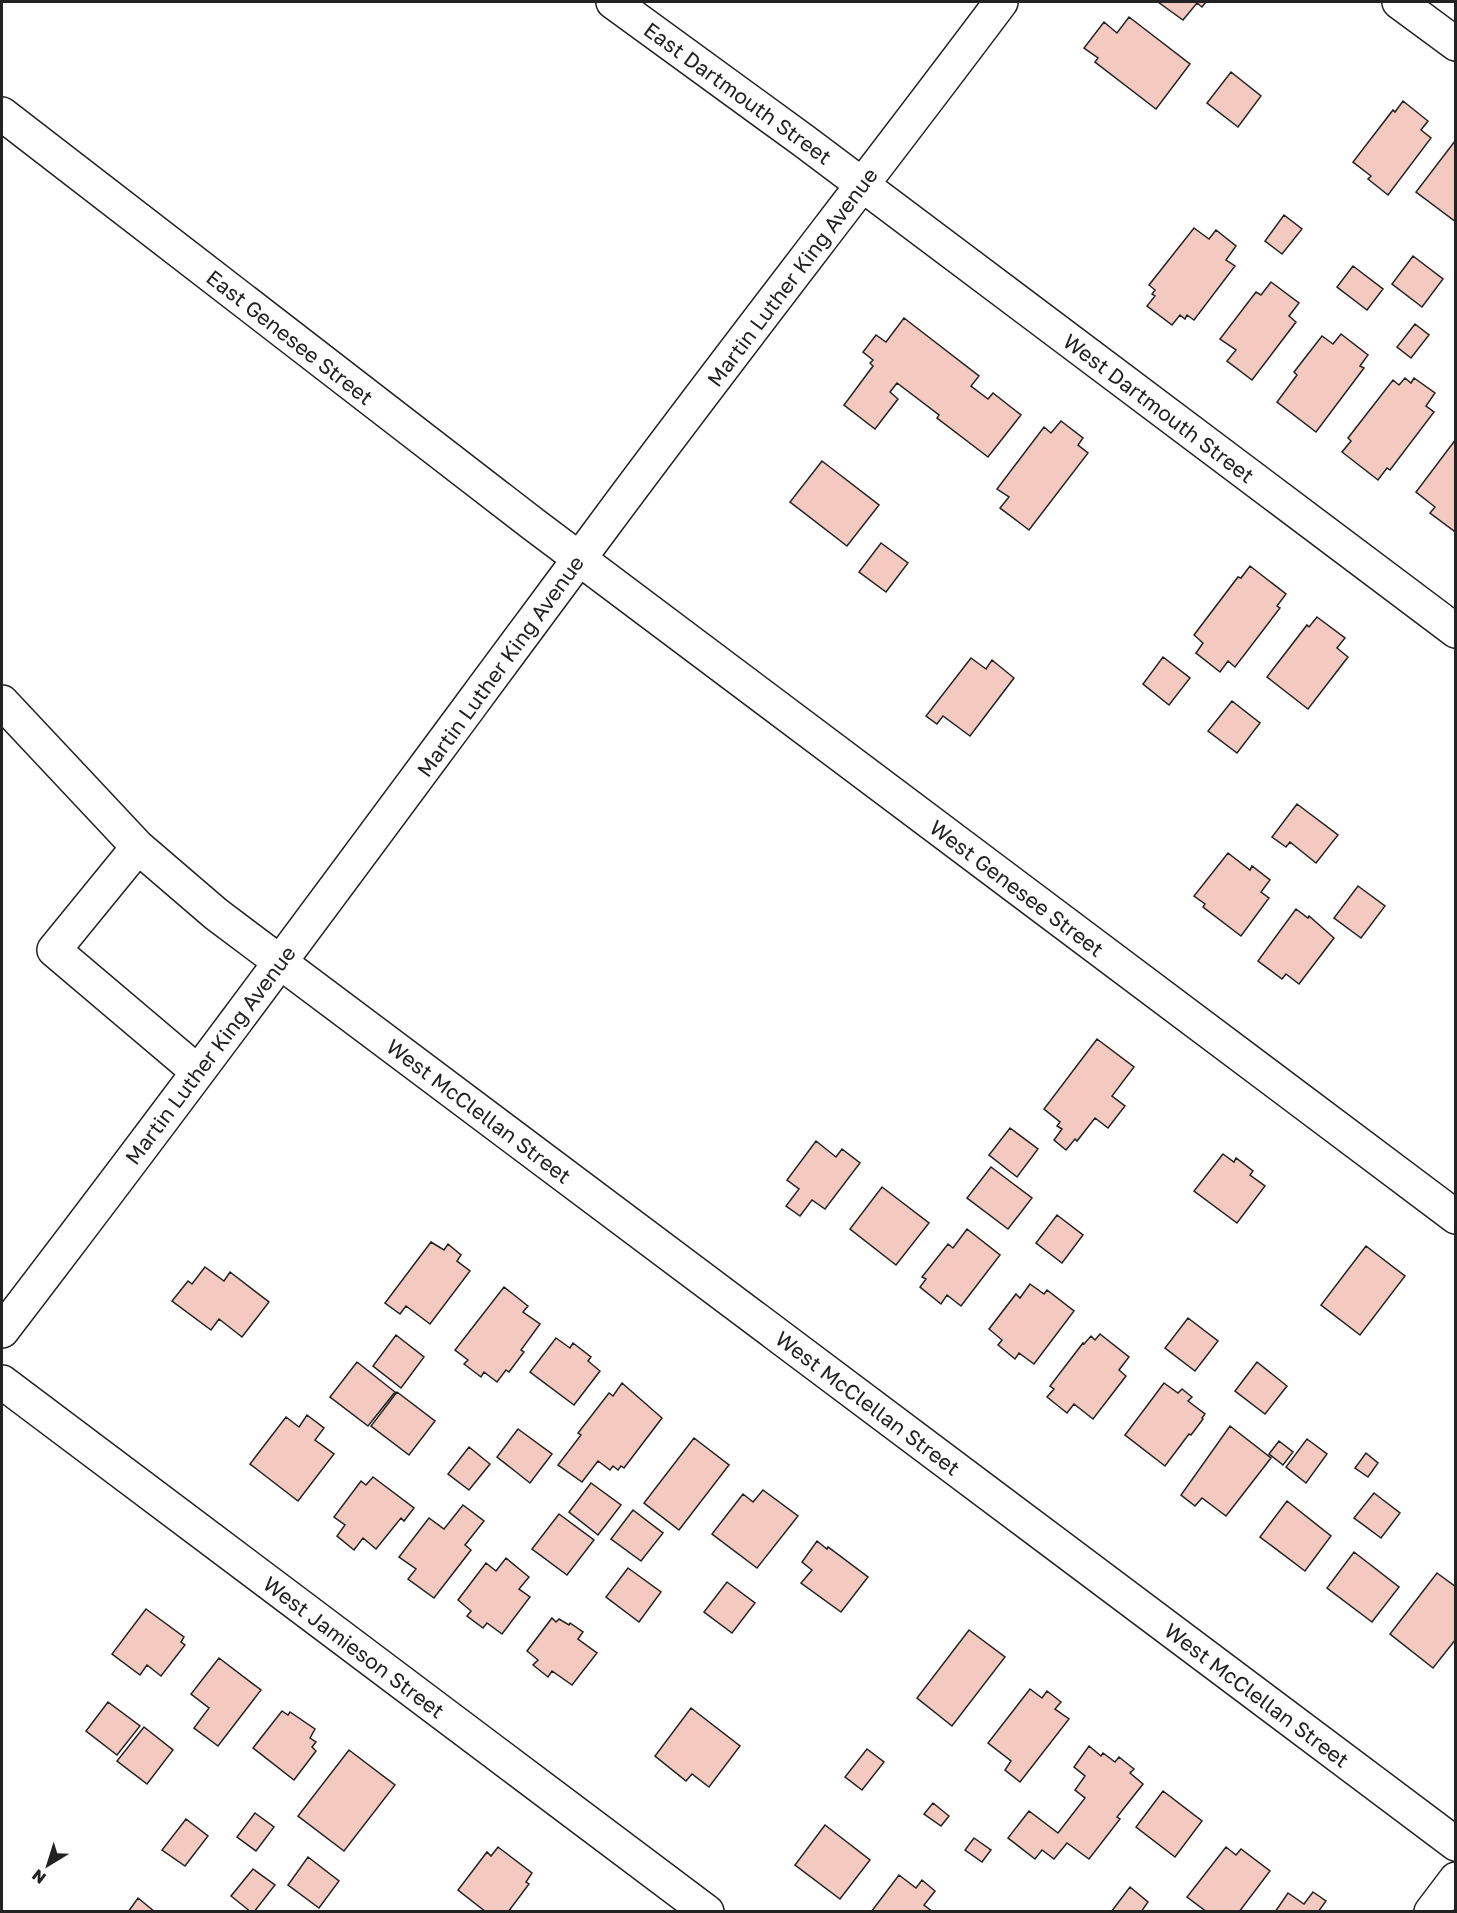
<svg xmlns="http://www.w3.org/2000/svg" width="1457" height="1913" font-family="'Golos Text',sans-serif">
<style>
.building{fill:#f3c9c0;stroke:#222;stroke-width:1.5}
.lines{fill:none;stroke-linecap:round;stroke-linejoin:round}
.minor-casing{stroke:#222;stroke-width:36}
.minor{stroke:#fff;stroke-width:33}
.labels{text-anchor:middle;dominant-baseline:central;stroke-width:4.5;stroke-linejoin:round;paint-order:stroke}
.street-label{font-size:21px;fill:#222;stroke:#fff}
</style>
<rect width="100%" height="100%" fill="#fff"/>
<path class="building" d="M1158,2H1206L1202,7L1197,3L1183,20Z
M1129,17L1190,64L1156,109L1095,62L1098,58L1084,48L1104,22L1117,33Z
M1231,72L1261,96L1238,127L1207,103Z
M1403,101L1428,121L1421,130L1431,138L1388,195L1368,179L1371,176L1353,162L1393,110L1395,112Z
M1455,141H1456V222L1416,192Z
M1284,215L1302,229L1282,254L1265,241Z
M1194,228L1209,239L1216,230L1236,246L1226,260L1235,266L1194,320L1187,315L1185,319L1180,315L1172,325L1147,306L1155,296L1152,294L1155,290L1149,285Z
M1413,256L1443,279L1422,307L1392,284Z
M1353,266L1383,289L1367,310L1337,287Z
M1271,282L1299,303L1289,316L1296,322L1252,380L1227,361L1236,350L1220,339L1256,292L1261,295Z
M904,318L979,376L971,386L988,399L993,393L1021,415L988,457L937,418L939,415L897,383L890,392L898,399L875,429L844,405L873,366L870,363L873,360L863,352L876,335L886,342Z
M1415,324L1429,335L1411,358L1397,347Z
M1341,334L1368,355L1360,366L1364,368L1316,432L1277,402L1297,375L1294,372L1322,336L1333,344Z
M1405,378L1411,383L1414,378L1435,393L1426,406L1434,412L1390,470L1387,468L1378,480L1342,452L1351,441L1348,438L1393,380L1399,385Z
M1061,421L1083,438L1078,445L1088,453L1029,530L1000,508L1009,497L997,489L1044,427L1051,433Z
M1456,439V529L1454,531L1430,513L1435,507L1416,492Z
M822,461L879,505L847,546L790,502Z
M881,543L908,563L886,592L859,572Z
M1250,566L1286,594L1277,606L1280,608L1235,667L1228,661L1220,672L1196,653L1203,643L1194,635L1238,577L1241,578Z
M1317,617L1345,638L1337,648L1348,657L1308,709L1267,677L1307,625L1309,627Z
M1163,657L1190,678L1169,705L1143,684Z
M971,658L986,669L992,660L1014,678L970,736L943,716L937,724L926,716Z
M1232,701L1260,723L1237,753L1208,731Z
M1297,804L1338,835L1316,863L1290,842L1286,847L1272,837Z
M1228,853L1250,870L1252,866L1270,880L1261,892L1269,898L1241,936L1203,907L1205,904L1194,896Z
M1358,886L1385,906L1361,938L1334,918Z
M1296,909L1308,918L1309,916L1334,938L1299,984L1286,974L1282,979L1258,961Z
M1097,1039L1134,1067L1112,1096L1125,1106L1108,1128L1095,1118L1077,1141L1075,1139L1066,1150L1054,1140L1062,1129L1057,1126L1060,1122L1044,1109Z
M1010,1128L1038,1149L1017,1177L989,1155Z
M816,1141L836,1157L842,1149L860,1163L825,1209L812,1200L800,1216L786,1206L799,1189L787,1180Z
M1223,1154L1234,1162L1236,1158L1253,1171L1250,1175L1265,1186L1237,1223L1194,1191Z
M991,1167L1032,1198L1008,1229L967,1198Z
M882,1187L929,1223L896,1265L850,1229Z
M1057,1215L1083,1235L1062,1263L1036,1243Z
M967,1229L1000,1255L961,1306L947,1295L941,1304L920,1287L926,1279L922,1277L948,1244L953,1248Z
M431,1242L444,1250L448,1244L461,1255L457,1261L470,1271L430,1324L406,1306L400,1314L385,1303Z
M1366,1246L1405,1276L1360,1335L1321,1305Z
M205,1267L224,1281L230,1272L269,1302L242,1337L219,1319L211,1330L172,1301L188,1281L192,1284Z
M1030,1284L1044,1294L1047,1290L1074,1311L1034,1364L1019,1353L1015,1359L998,1345L1002,1340L989,1329L1016,1294L1020,1298Z
M504,1287L528,1306L523,1312L540,1324L521,1350L524,1352L509,1372L506,1370L497,1382L484,1372L481,1377L464,1364L468,1360L455,1350Z
M1188,1318L1218,1341L1195,1371L1165,1348Z
M1100,1334L1129,1357L1119,1370L1126,1376L1093,1419L1074,1404L1067,1413L1047,1397L1054,1389L1050,1386L1083,1343L1084,1344L1091,1336L1095,1340Z
M396,1335L424,1357L401,1388L373,1366Z
M556,1338L570,1348L573,1343L591,1357L588,1361L600,1371L574,1405L530,1372Z
M357,1362L395,1392L368,1426L330,1397Z
M1257,1362L1287,1386L1265,1414L1235,1391Z
M622,1383L662,1418L624,1468L621,1466L618,1470L613,1466L610,1470L598,1461L582,1482L558,1465L581,1435L578,1433L609,1393L613,1396Z
M1164,1383L1178,1393L1182,1389L1192,1397L1188,1401L1205,1414L1202,1418L1203,1419L1191,1435L1189,1434L1165,1466L1125,1435Z
M397,1392L435,1421L409,1455L371,1426Z
M307,1415L324,1428L315,1440L334,1454L298,1501L250,1464L286,1417L299,1427Z
M1230,1426L1271,1458L1226,1516L1202,1498L1195,1506L1181,1495Z
M518,1429L552,1454L530,1483L497,1457Z
M694,1438L729,1465L679,1530L644,1503Z
M1307,1439L1327,1454L1306,1483L1286,1467Z
M1279,1441L1293,1452L1283,1465L1269,1454Z
M469,1447L490,1464L469,1490L448,1474Z
M1366,1453L1378,1463L1368,1477L1355,1468Z
M373,1477L414,1508L404,1521L401,1518L376,1549L363,1538L354,1550L337,1536L345,1525L334,1517L361,1481L366,1485Z
M591,1483L621,1505L598,1535L569,1512Z
M763,1490L798,1516L757,1568L712,1534L743,1494L753,1502Z
M1374,1493L1400,1513L1381,1538L1354,1518Z
M1287,1501L1331,1536L1305,1571L1260,1537Z
M463,1505L484,1521L465,1545L471,1550L434,1598L408,1579L416,1569L399,1557L429,1518L444,1529Z
M633,1510L663,1533L641,1561L611,1539Z
M559,1514L594,1540L567,1575L532,1549Z
M817,1541L827,1549L828,1547L868,1577L841,1612L801,1583L812,1570L802,1562Z
M1354,1552L1399,1587L1372,1622L1327,1588Z
M506,1558L529,1577L519,1589L530,1597L502,1634L487,1623L483,1628L467,1616L471,1611L458,1600L486,1563L496,1571Z
M628,1568L661,1592L639,1622L606,1597Z
M1437,1573L1456,1587V1639L1433,1668L1390,1634Z
M727,1582L755,1603L732,1633L704,1612Z
M146,1609L184,1637L181,1642L185,1645L161,1676L147,1665L140,1675L112,1654Z
M552,1618L556,1622L559,1619L569,1625L570,1623L583,1632L578,1639L597,1653L572,1685L552,1671L548,1677L533,1665L538,1660L527,1651Z
M969,1630L1005,1657L952,1726L917,1698Z
M219,1658L261,1690L218,1746L194,1728L209,1708L191,1694Z
M1030,1689L1042,1698L1047,1691L1061,1702L1055,1709L1069,1719L1020,1782L1005,1770L1011,1761L988,1743Z
M108,1702L140,1726L117,1755L86,1731Z
M691,1708L740,1746L709,1787L692,1774L686,1781L655,1756Z
M282,1711L288,1715L290,1712L315,1729L310,1738L316,1742L312,1747L316,1751L294,1780L253,1748Z
M144,1727L173,1750L147,1784L117,1761Z
M1089,1746L1101,1756L1103,1753L1115,1762L1119,1757L1134,1769L1130,1773L1143,1784L1117,1817L1120,1819L1089,1859L1067,1843L1054,1859L1042,1850L1035,1859L1008,1838L1029,1811L1058,1833L1085,1798L1075,1790L1085,1776L1074,1767Z
M867,1749L884,1762L862,1790L845,1777Z
M349,1750L395,1785L344,1851L298,1816Z
M1163,1791L1202,1821L1175,1857L1136,1827Z
M933,1803L949,1816L941,1826L924,1814Z
M255,1813L274,1827L256,1851L237,1837Z
M186,1819L208,1836L185,1866L162,1850Z
M825,1825L870,1860L840,1899L795,1865Z
M974,1838L991,1850L982,1862L965,1850Z
M498,1847L532,1873L526,1882L529,1884L508,1912H486L458,1890L487,1852L491,1856Z
M1226,1847L1236,1855L1241,1849L1270,1871L1239,1912H1207L1187,1897Z
M308,1857L339,1881L319,1908L288,1885Z
M253,1869L275,1885L254,1912H251L231,1896Z
M899,1875L916,1888L922,1880L935,1891L924,1905L933,1912H871Z
M1130,1887L1148,1902L1141,1912H1111Z
M1313,1892L1326,1901L1318,1912H1275L1288,1893L1304,1904Z
M138,1898L155,1912H128Z"/>
<g class="lines">
<defs>
<path id="minor" d="M613,2L804,141L1456,631
M1399,2L1456,44
M2,114L533,524L1456,1217
M2,702L138,847L216,914L1456,1844
M138,847L54,950L198,1072
M2,1331C205,1066 403,796 602,528C733,351 869,178 1001,2
M2,1382L707,1912
M1431,1912L1456,1879"/>
</defs>
<use href="#minor" class="minor-casing"/>
<use href="#minor" class="minor"/>
</g>
<g class="labels">
<g class="street-label">
<text transform="translate(738 93) rotate(36)">East Dartmouth Street</text>
<text transform="translate(792 277) rotate(-53)">Martin Luther King Avenue</text>
<text transform="translate(290 337) rotate(38)">East Genesee Street</text>
<text transform="translate(1159 408) rotate(37)">West Dartmouth Street</text>
<text transform="translate(500 666) rotate(-54)">Martin Luther King Avenue</text>
<text transform="translate(1017 888) rotate(37)">West Genesee Street</text>
<text transform="translate(210 1055) rotate(-53)">Martin Luther King Avenue</text>
<text transform="translate(479 1111) rotate(37)">West McClellan Street</text>
<text transform="translate(868 1403) rotate(37)">West McClellan Street</text>
<text transform="translate(354 1647) rotate(37)">West Jamieson Street</text>
<text transform="translate(1257 1695) rotate(37)">West McClellan Street</text>
</g>
</g>
<rect width="1457" height="1913" fill="none" stroke="#222222" stroke-width="6"/>
<g transform="translate(48 1865) rotate(218)" stroke="#ffffff" stroke-width="4.5" paint-order="stroke">
<path d="M0-4.5L10 22L0 15L-10 22Z" fill="#222222"/>
<text y="-9" font-size="16" font-weight="bold" text-anchor="middle" fill="#222222">N</text>
</g>
</svg>
